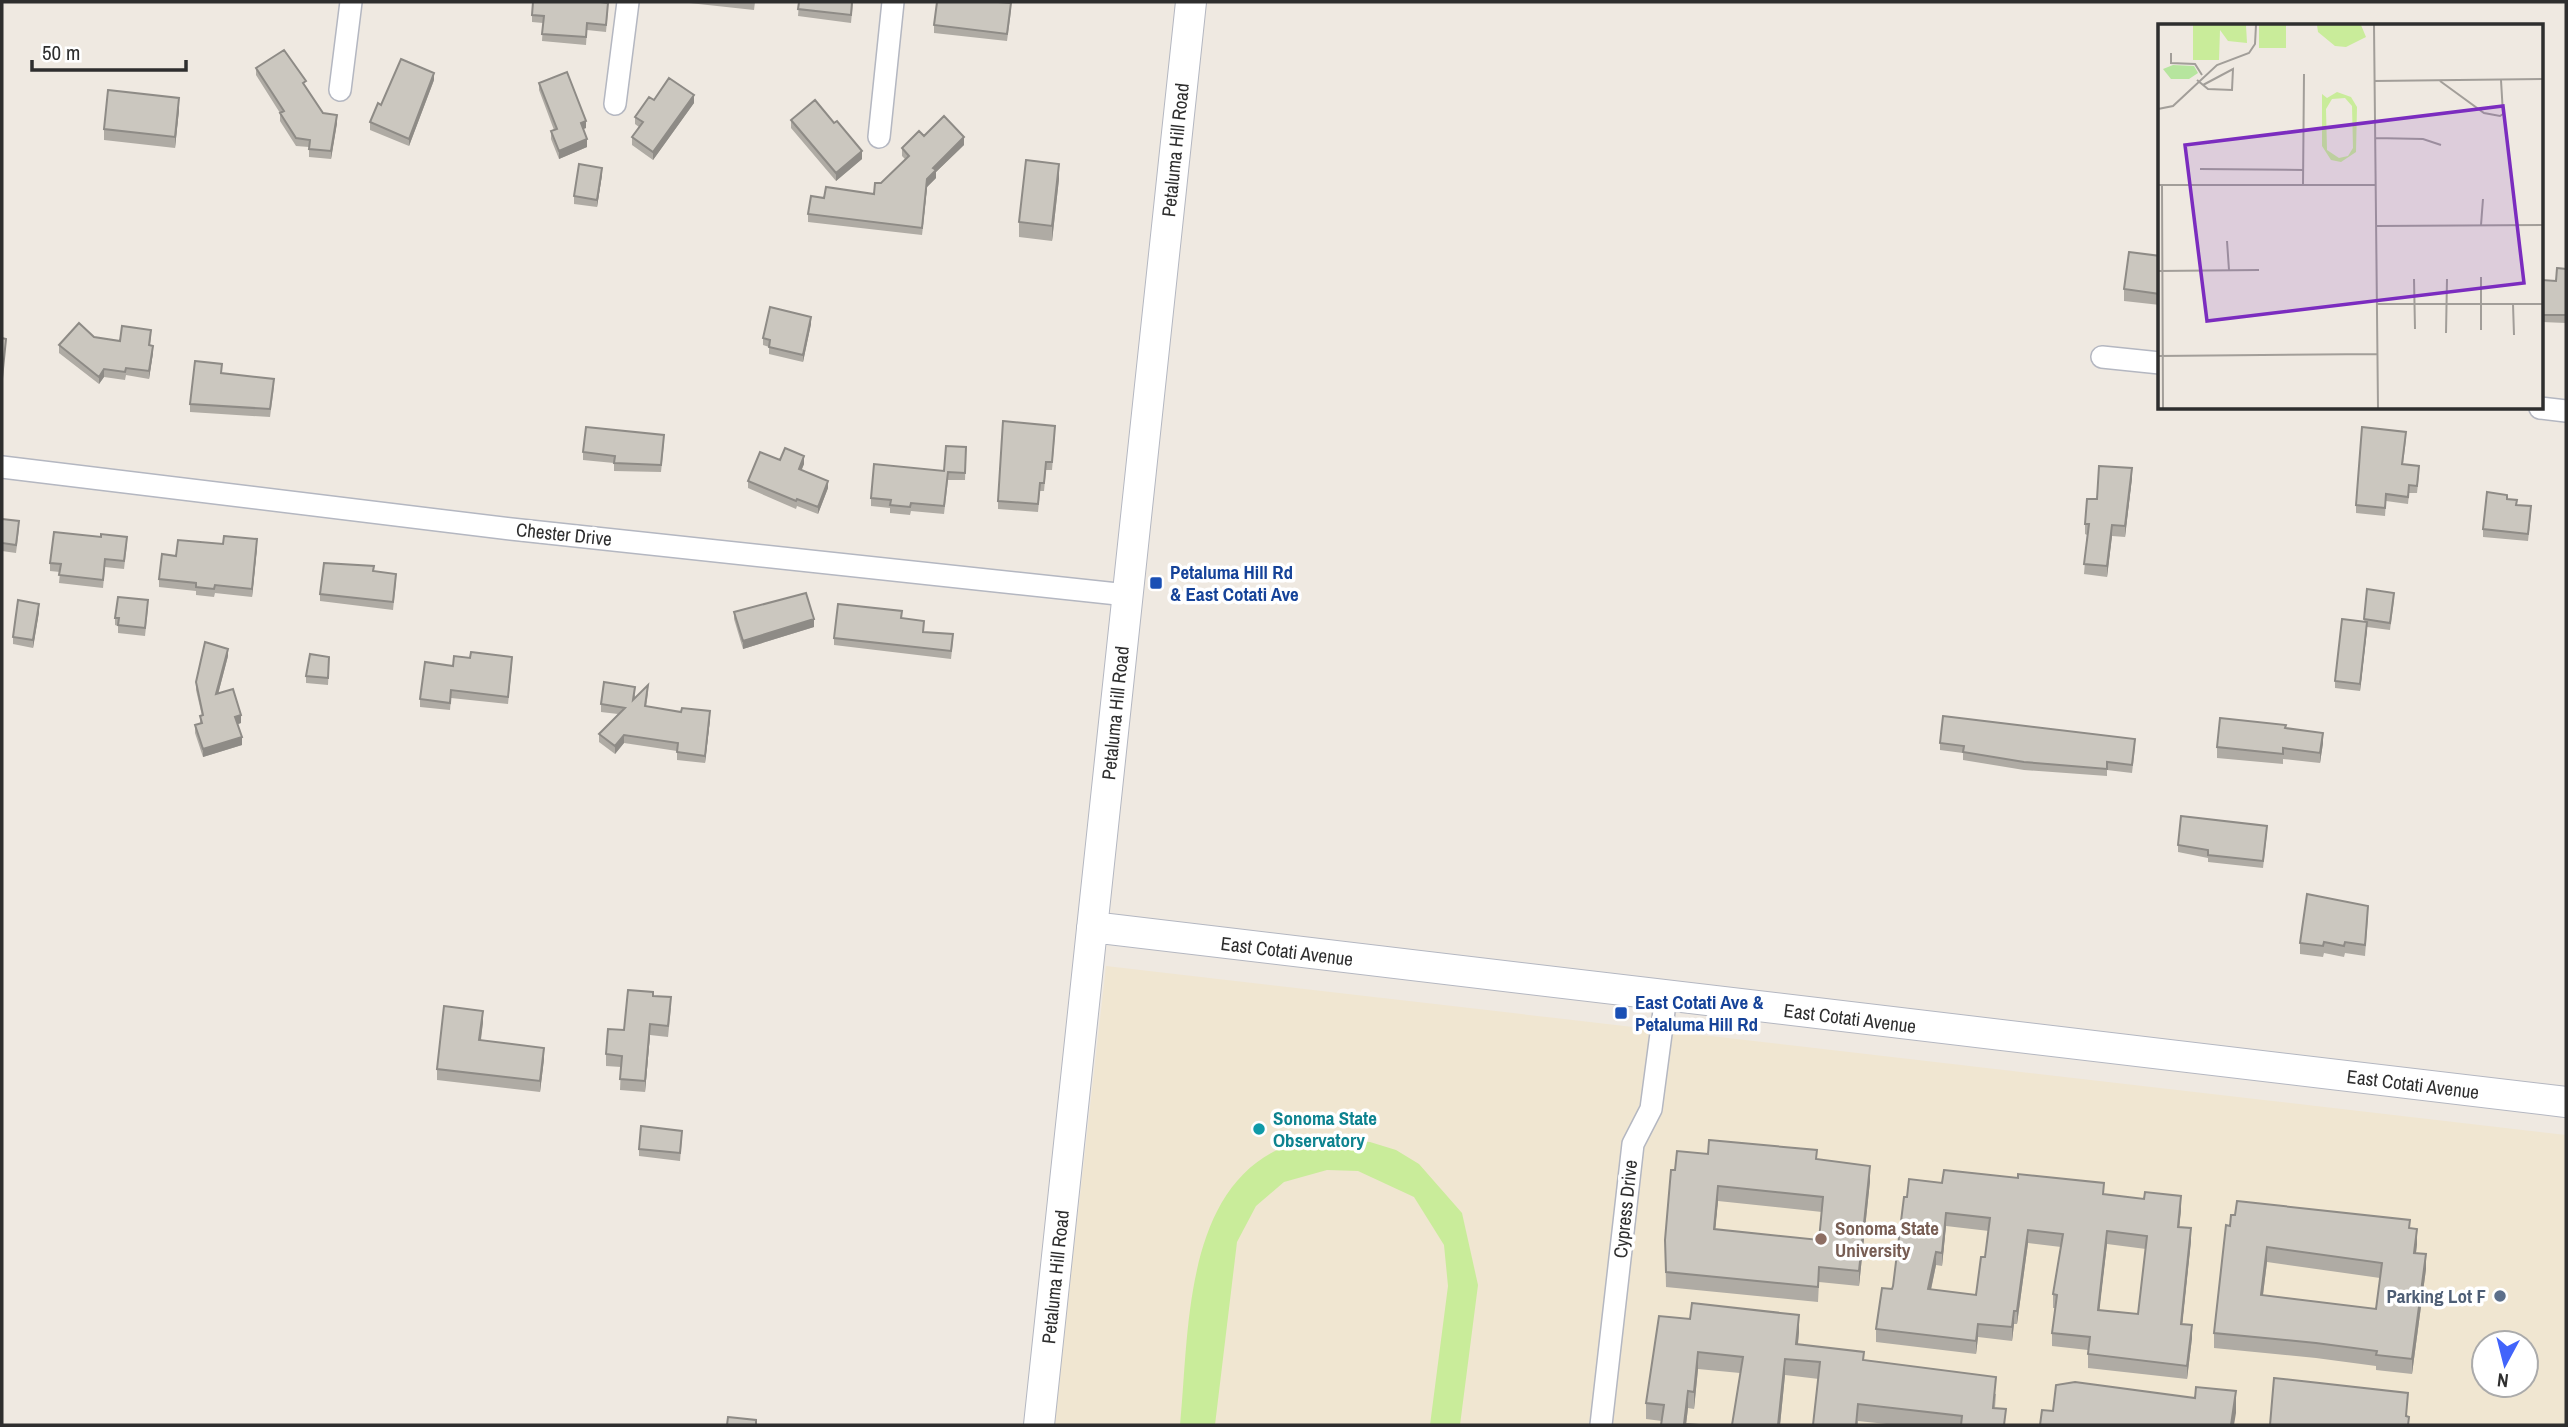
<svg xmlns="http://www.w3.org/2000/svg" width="2568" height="1427" font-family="'Archivo Narrow',sans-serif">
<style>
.education{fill:#f0e6d1;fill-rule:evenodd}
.pitch{fill:#c9ec9a}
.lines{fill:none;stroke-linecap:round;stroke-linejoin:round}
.minor-casing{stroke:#b4b7c1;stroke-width:24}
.secondary-casing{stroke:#b4b7c1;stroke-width:32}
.minor{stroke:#fff;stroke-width:21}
.secondary{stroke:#fff;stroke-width:30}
.wall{fill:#afaba4;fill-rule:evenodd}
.shaded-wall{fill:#8e8b86}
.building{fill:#cbc7bf;stroke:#8e8b86;stroke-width:2;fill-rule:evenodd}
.transit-dot{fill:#1a4fb4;stroke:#fff;stroke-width:2.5}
.culture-dot{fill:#0f9aa8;stroke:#fff;stroke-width:2.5}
.education-dot{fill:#8d6e63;stroke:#fff;stroke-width:2.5}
.service-dot{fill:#5c6f8a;stroke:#fff;stroke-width:2.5}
.labels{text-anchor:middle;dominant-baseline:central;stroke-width:7;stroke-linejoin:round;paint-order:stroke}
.street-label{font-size:19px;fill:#2e2e2e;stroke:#fff}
.transit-label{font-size:19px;font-weight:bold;fill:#164399;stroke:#fff;text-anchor:start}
.culture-label{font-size:19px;font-weight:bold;fill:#0d838f;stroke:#fff;text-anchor:start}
.education-label{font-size:19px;font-weight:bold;fill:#785e54;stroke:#fff;text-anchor:start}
.service-label{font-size:19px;font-weight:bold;fill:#4e5e75;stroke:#fff;text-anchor:end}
.inset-road{fill:none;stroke:#a29e99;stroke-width:2}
.view{fill:#7b2cbf;fill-opacity:0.15;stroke:#7b2cbf;stroke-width:3.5}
.inset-edge{fill:none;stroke:#2e2e2e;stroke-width:3.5}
</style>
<rect width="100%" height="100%" fill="#efe9e1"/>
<path class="education" d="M1106,966L2566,1135V1425H1054ZM2484,1343H2526V1385H2484Z"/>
<path class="pitch" d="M1340,1139L1370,1142L1396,1150L1419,1164L1462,1213L1478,1285L1460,1425H1430L1448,1286L1444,1245L1414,1197L1358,1171L1327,1170L1284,1182L1256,1206L1237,1242L1215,1425H1180C1189,1336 1183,1196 1277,1150C1296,1141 1319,1140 1340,1139Z"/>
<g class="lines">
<defs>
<path id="minor" d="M340,90L351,2
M615,104L628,2
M879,137L893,2
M2102,357L2160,363
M2540,408L2566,411
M2,467L511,529L1127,595
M1601,1425L1633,1144L1651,1109L1666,996"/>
<path id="secondary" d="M1092,927L2566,1102
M1039,1425L1191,2"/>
</defs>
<use href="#minor" class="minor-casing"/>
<use href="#secondary" class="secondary-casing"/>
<use href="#minor" class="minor"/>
<use href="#secondary" class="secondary"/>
</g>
<path class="wall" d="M601,2L608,10L606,32L587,30L586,45L542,41L543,23L532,22V15Z
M680,2H755L754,10Z
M799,2H853L851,23L798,16Z
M1011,11L1007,41L934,33V25Z
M256,68L306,87L323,113L337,123L331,159L309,157V147L296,146L280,121V113L256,75Z
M434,80L409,146L370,130V122L381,105Z
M539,83L586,128L583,129L587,147L559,159L551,139V131L554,130L539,90Z
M654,100L694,103L653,160L632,145V137L639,127L635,124V117Z
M179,110L175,148L104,140V129Z
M791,120L862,159L836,181L791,128Z
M924,136L964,145L936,172V178L927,187L922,235L808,222V214L874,194L881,183L905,159L902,156V148Z
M602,175L597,207L574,204V196Z
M1059,179L1052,241L1019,237V222Z
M2160,256V305L2124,301V289Z
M2566,269V323L2542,322V280L2556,281Z
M811,324L803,362L769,354V347L763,345V338Z
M94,337L120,341L151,338L150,345L153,353L149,379L126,375L125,380L104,377L99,384L59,353V345Z
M274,387L270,417L190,412V404Z
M1055,434L1052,470H1046L1044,491H1040L1038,512L998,509V501Z
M2406,439L2403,464L2419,474L2417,493H2409L2408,504L2386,501L2385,516L2356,513V505Z
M664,443L661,472L614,471V463L583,460V452Z
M966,447L965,480H948L944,514L911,511L910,515L890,513V508L871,506V498L944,471Z
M780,460L804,464L801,470L828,488L818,514L797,506L796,509L748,488V481Z
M2132,478L2125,537L2112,536L2107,577L2084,574L2087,535L2085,534V524L2097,499Z
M2507,499L2531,514L2528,541L2483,537V529Z
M2,519L19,529L16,553L2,551Z
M127,544L124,569L105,567L103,588L59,583L60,572L50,571V563Z
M223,544L257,547L252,597L215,593L214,597L196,595V591L159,587V579L176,556Z
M374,571L396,582L393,610L320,601V594Z
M2367,589L2394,600L2390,630L2367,627L2360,691L2335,688V681L2364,622Z
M148,608L145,636L118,633V626L115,625V618Z
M39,612L33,648L13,644V637Z
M734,612L814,627L743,649L734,619Z
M902,618L924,632L953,641L951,659L834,645V638Z
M228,656L218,694L241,723L238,724L242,745L203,757L195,733V725L200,724V716H202L196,690V682Z
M329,664L328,685L306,683V676Z
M512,665L508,704L451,698L450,710L420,707V699L453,666Z
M648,693L646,707L710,719L705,763L677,760V751L624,743L615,754L599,742V734L618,714L601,712V704L635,695V698Z
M2286,728L2323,743L2320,763L2283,759V764L2217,758V747Z
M1940,743L2135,747L2132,773L2107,770V776L2024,770L1963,760V753L1940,750Z
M2267,833L2263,868L2208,862V858L2178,852V845Z
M2368,917L2365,956L2345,953L2344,957L2324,953L2323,957L2300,954V943Z
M653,996L671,1008L668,1037L650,1035L645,1092L620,1090L621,1067L606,1066V1054Z
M483,1022L481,1040L544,1059L540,1092L437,1080V1069Z
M682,1138L680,1161L639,1156V1149Z
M1708,1154L1817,1160L1870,1181L1859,1286L1819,1282L1818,1302L1666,1287L1665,1240L1675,1170ZM1718,1201L1822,1212L1819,1240L1715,1229Z
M1942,1183L2104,1194L2181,1210L2179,1227L2191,1241L2182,1324L2192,1338L2187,1379L2088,1368V1350L2052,1346V1333L2055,1308H2053V1294L2061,1247L2028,1243L2017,1324H2014L2012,1341L1978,1337L1976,1354L1876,1342V1329L1893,1286L1907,1197ZM1946,1226L1989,1231L1985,1257L1976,1295L1931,1290L1936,1265L1942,1266ZM2107,1244L2146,1249L2138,1314L2099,1310Z
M2226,1225L2410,1228L2417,1244L2416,1253L2426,1269L2412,1374L2376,1370V1366L2316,1358L2214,1348V1333ZM2267,1262L2380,1278L2376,1309L2263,1295Z
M1659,1316L1799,1332L1798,1344L1996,1394L1995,1408L2006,1425H1896L1858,1421V1425H1813L1819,1379L1785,1375L1780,1425H1732L1740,1373L1698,1369L1694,1409L1688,1408L1686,1424L1646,1419V1403Z"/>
<path class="shaded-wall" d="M434,73V80L409,146V139Z
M694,95V103L653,160V152Z
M179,98V110L175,148V137Z
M337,115V123L331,159V151Z
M586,121V128L581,130V123Z
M964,137V145L936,172V178L927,187L922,235L927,179L933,168Z
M587,139V147L559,159V151Z
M862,151V159L836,181V173Z
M1059,164V179L1052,241V226Z
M602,168V175L597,207V200Z
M811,317V324L803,362V355Z
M153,346V353L149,379V371Z
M104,369V377L99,384V377Z
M804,456V464L799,477V469Z
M2132,468V478L2125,537V526Z
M828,481V488L818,514V507Z
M2112,525V536L2107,577V566Z
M257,539V547L252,597V589Z
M39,604V612L33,648V640Z
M814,619V627L743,649V641Z
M2367,622V630L2360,691V684Z
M228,649V656L216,702V694Z
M710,711V719L705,763V756Z
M241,715V723L235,725V717Z
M2323,733V743L2320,763V753Z
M624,735V743L615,754V746Z
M242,737V745L203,757V749Z
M483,1011V1022L479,1052V1040Z
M650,1024V1035L645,1092V1081Z
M544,1048V1059L540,1092V1081Z
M1870,1166V1181L1859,1286V1271Z
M1718,1186V1201L1714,1244V1229Z
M2181,1196V1210L2178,1240V1227Z
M1946,1213V1226L1942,1266V1253Z
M2191,1228V1241L2181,1337V1324Z
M2417,1229V1244L2414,1268V1253Z
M2028,1230V1243L2017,1324V1311Z
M2107,1231V1244L2098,1323V1310Z
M2267,1247V1262L2261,1310V1295Z
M1936,1252V1265L1928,1303V1289Z
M2426,1254V1269L2412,1374V1359Z
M2014,1311V1324L2012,1341V1327Z
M1799,1315V1332L1796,1361V1344Z
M1978,1324V1337L1976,1354V1341Z
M2192,1325V1338L2187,1379V1366Z
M1698,1352V1369L1694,1409V1392Z
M1785,1359V1375L1780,1425H1778Z
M1688,1391V1408L1686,1425H1684Z
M2236,1391V1413L2234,1425H2231Z"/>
<path class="building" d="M533,2H600L608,3L606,25L587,23L586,37L542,34L544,16L532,15Z
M799,2H852L851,15L798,9Z
M937,2H998L1011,3L1007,34L934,25Z
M284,50L306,81L303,83L323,113L337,115L331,151L309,149L310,140L296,138L280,113L284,111L256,68Z
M401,59L434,73L409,139L370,122L378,103L381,105Z
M567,72L586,121L581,123L587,139L559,151L551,131L557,129L539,83Z
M669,78L694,95L653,152L632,137L643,122L635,117L649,97L654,100Z
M108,90L179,98L175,137L104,129Z
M815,100L834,123L837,121L862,151L836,173L791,120Z
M944,116L964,137L933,168L936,170L927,179L922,228L808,214L811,196L824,198L826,187L874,194L875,183H881L909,156L902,148L919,131L924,136Z
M1026,160L1059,164L1052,226L1019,222Z
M579,164L602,168L597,200L574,196Z
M2129,252L2160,256V294L2124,289Z
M2557,268L2566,269V315H2542V280L2556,281Z
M770,307L811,317L803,355L769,347L770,340L763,338Z
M79,323L94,337L120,341L122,326L151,330L149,345L153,346L149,371L126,368L125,372L104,369L99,377L59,345Z
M2,338L6,339L2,379Z
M195,361L222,364L221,373L274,379L270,409L190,404Z
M1003,421L1055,426L1052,462H1046L1044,483H1040L1038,504L998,501Z
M586,427L664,435L661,465L614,463L615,456L583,452Z
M2362,427L2406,432L2402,464L2419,466L2417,486L2409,485L2408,497L2386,494L2385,508L2356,505Z
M946,446L966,447L965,473L948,472L944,506L911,503L910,507L890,505L891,500L871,498L874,464L944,471Z
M785,448L804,456L799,469L828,481L818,507L797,499L796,501L748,481L760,452L780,460Z
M2099,466L2132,468L2125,526L2112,525L2107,566L2084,564L2089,524H2085L2087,499H2097Z
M2487,492L2507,495V499L2517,500L2516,505L2531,506L2528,534L2483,529Z
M2,519L19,521L16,545L2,543Z
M54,532L101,537V534L127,537L124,561L105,559L103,580L59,575L61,564L50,563Z
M224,536L257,539L252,589L215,585L214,589L196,587V583L159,579L162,554L176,556L178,540L223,544Z
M324,563L374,566L373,571L396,574L393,602L320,594Z
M2367,589L2394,593L2390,623L2364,619Z
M806,593L814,619L743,641L734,612Z
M118,597L148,600L145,628L118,625L119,618H115Z
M18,600L39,604L33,640L13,637Z
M838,604L902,611L901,618L924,621L923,632L953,634L951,651L834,638Z
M2342,619L2367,622L2360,684L2335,681Z
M205,642L228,649L216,694L233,689L241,715L235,717L242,737L203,749L195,725L202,723L200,716L203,715L196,682Z
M471,652L512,657L508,697L451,690L450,703L420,699L425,662L453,666L454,656L470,658Z
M310,654L329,657L328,678L306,676Z
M604,682L635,687L633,700L648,685L645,706L681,712L682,708L710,711L705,756L677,752L678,743L624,735L615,746L599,734L625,708L601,704Z
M1943,716L2135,739L2132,765L2107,762V769L2024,762L1963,752L1964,746L1940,743Z
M2220,718L2286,725L2285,728L2323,733L2320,753L2283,748V754L2217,747Z
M2181,816L2267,826L2263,861L2208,855V850L2178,845Z
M2307,894L2368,906L2365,945L2345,942L2344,946L2324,942L2323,946L2300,943Z
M628,990L653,992V996L671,997L668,1026L650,1024L645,1081L620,1079L622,1056L606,1054L608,1029L624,1030Z
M444,1006L483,1011L479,1040L544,1048L540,1081L437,1069Z
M641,1126L682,1131L680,1153L639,1149Z
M1709,1140L1817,1150L1816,1159L1870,1166L1859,1271L1819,1267L1818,1287L1666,1272L1665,1240L1671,1170H1675L1677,1151L1708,1154ZM1718,1186L1823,1197L1819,1240L1714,1229Z
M1944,1170L2018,1178V1174L2104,1183L2103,1194L2144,1199L2145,1192L2181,1196L2178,1227L2191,1228L2181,1324L2192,1325L2187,1366L2088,1354L2090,1337L2052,1333L2057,1295L2053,1294L2063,1234L2028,1230L2017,1311H2014L2012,1327L1978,1324L1976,1341L1876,1329L1882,1288L1892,1289L1893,1286L1904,1197H1907L1909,1179L1942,1183ZM1946,1213L1990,1218L1985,1257H1981L1976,1295L1928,1289L1936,1252L1942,1253ZM2107,1231L2147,1236L2138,1314L2098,1310Z
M2237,1201L2410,1220L2409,1228L2417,1229L2414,1253L2426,1254L2412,1359L2376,1355L2377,1351L2316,1343L2214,1333L2226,1225L2230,1226L2231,1215H2235ZM2267,1247L2382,1263L2376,1309L2261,1295Z
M1692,1303L1799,1315L1796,1344L1864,1352L1863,1360L1996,1377L1993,1408L2006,1409L2004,1425H1961L1962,1416L1858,1404L1856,1425H1813L1820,1362L1785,1359L1778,1425H1732L1743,1357L1698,1352L1694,1392L1688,1391L1684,1424L1699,1425H1661L1664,1405L1646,1403L1659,1316L1690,1319Z
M2274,1378L2408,1393L2406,1416L2409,1417L2408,1425H2270Z
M2075,1382L2195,1398L2196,1387L2236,1391L2231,1425H2040L2042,1410L2053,1411L2056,1385Z
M728,1417L756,1420V1425H727Z"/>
<g class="transit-dot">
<rect x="1149" y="576" width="14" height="14" rx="3.5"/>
<rect x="1614" y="1006" width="14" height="14" rx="3.5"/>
</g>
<circle class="culture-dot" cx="1259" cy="1129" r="7"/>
<circle class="education-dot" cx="1821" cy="1239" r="7"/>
<circle class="service-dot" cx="2500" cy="1296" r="7"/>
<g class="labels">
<g class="street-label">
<text transform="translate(1175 150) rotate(-84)">Petaluma Hill Road</text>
<text transform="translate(564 534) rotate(6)">Chester Drive</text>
<text transform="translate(1115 713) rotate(-84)">Petaluma Hill Road</text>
<text transform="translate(1287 951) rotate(7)">East Cotati Avenue</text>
<text transform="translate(1850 1018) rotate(7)">East Cotati Avenue</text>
<text transform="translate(2413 1084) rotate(7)">East Cotati Avenue</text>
<text transform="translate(1625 1209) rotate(-84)">Cypress Drive</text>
<text transform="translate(1055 1277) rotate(-84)">Petaluma Hill Road</text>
</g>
<g class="transit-label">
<text x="1170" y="572">Petaluma Hill Rd<tspan x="1170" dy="22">&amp; East Cotati Ave</tspan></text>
<text x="1635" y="1002">East Cotati Ave &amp;<tspan x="1635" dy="22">Petaluma Hill Rd</tspan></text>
</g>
<g class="culture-label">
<text x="1273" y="1118">Sonoma State<tspan x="1273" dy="22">Observatory</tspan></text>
</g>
<g class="education-label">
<text x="1835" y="1228">Sonoma State<tspan x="1835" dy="22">University</tspan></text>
</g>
<g class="service-label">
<text x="2486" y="1296">Parking Lot F</text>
</g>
</g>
<g transform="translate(2158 24)">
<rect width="385" height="385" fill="#efe9e1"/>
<path d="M15,41L36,42L40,49L31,55H13L5,45Z" fill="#b6e59e"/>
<path d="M35,1H88L89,19L70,17L62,6L61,36H35ZM101,1H128V24H101ZM159,1H203L208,13L188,23L177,22L160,8ZM179,68L193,73L199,83L198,128L183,138L173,136L164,122V70L169,74ZM187,74L194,82L195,124L190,132L181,134L169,126L168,85L174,75Z" fill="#c9ec9a" fill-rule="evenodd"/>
<path class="inset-road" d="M216,1L220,384M13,29V39L37,40L44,51M39,56L50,65L74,66L75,45L45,61M216,57L385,55M282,57L326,89L342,92L345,90L343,56M0,85L15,82L59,41L91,29L97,20L98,1M217,114L265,115L283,121M42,145L146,146M0,161H217M4,161L5,384M145,161L146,50M323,201L325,175M218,202L385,201M69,217L71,246M0,247L101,246M323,253V306M256,255L257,305M219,280H385M355,280L356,311M288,309L289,255M0,332L219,330"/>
<path class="view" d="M345,82L366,259L49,297L27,121Z"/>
<rect width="385" height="385" class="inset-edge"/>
</g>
<rect width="2568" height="1427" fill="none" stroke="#2e2e2e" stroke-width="7"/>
<g transform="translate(2505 1364) rotate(187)"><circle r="33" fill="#ffffff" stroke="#ababab" stroke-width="2"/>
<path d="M0-5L12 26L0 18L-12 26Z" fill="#4264fb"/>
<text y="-10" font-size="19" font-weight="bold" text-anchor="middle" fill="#2e2e2e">N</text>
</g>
<path d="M32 60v10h154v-10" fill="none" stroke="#2e2e2e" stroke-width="3.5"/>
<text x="42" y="60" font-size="21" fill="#2e2e2e" stroke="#ffffff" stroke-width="5" paint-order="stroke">50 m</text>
</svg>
